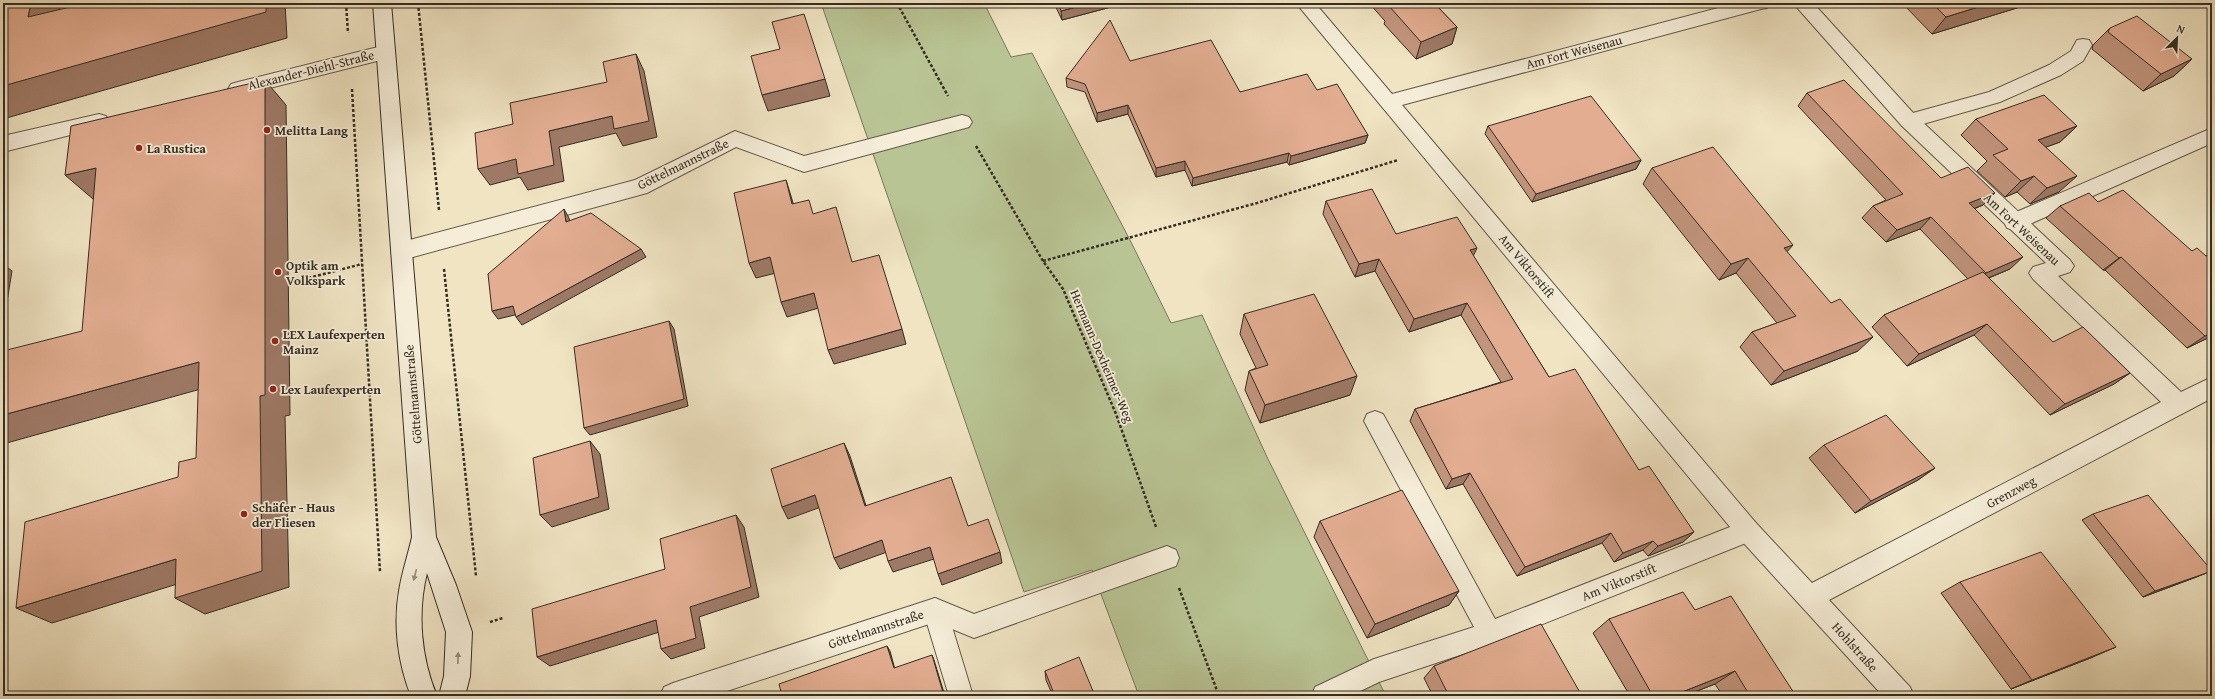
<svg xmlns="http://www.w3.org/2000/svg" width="2215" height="699" font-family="'Gentium Book Plus',serif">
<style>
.green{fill:#b9c494;stroke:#77785c}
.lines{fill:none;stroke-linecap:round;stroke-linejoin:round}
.lane-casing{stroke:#645b4b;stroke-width:2}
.street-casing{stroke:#645b4b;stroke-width:2}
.secondary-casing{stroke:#352d23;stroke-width:2}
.path{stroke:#352d23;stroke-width:2.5;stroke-dasharray:3 2;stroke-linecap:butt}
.lane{fill:#f5edd8;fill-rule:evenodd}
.street{fill:#f5edd8;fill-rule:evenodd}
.secondary{fill:#f5edd8;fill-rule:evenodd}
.wall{fill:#c2957d;stroke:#352d23}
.shaded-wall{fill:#9e7966;stroke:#352d23}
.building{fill:#e2ad91;stroke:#352d23}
.oneway{fill:#958d7e}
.poi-dot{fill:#8f2418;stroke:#f5edd8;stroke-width:1.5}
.labels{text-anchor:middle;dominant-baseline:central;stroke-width:3.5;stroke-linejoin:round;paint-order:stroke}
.street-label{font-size:13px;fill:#352d23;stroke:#f5edd8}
.poi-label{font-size:13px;font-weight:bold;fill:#352d23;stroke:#f5edd8;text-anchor:start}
</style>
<rect width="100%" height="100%" fill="#f0e4c3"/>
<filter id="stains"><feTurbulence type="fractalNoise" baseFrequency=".005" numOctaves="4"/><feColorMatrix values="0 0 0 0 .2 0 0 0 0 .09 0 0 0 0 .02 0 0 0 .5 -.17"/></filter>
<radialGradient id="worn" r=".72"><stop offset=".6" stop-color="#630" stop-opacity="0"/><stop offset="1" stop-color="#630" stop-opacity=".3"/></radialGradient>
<path class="green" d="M821,3H984L1011,57L1032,53L1131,242L1171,323L1202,315L1267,457L1386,696H1139L1092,570L1024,592Z"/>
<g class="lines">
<defs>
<path id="lane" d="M2083,39L2089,40L2092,45L2083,61L2061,75L2000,102L1909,128L1902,126L1900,121L1902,116L1989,92L2049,65L2071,51L2077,40Z
M2212,128V143L2021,228L2014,230L2007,228L2004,222L2007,216Z
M1375,411L1383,414L1495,619L1748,520L1756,523L1759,531L1756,539L1490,645L1379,682L1350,696H1312L1315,687L1374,659L1474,627L1364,421L1367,414Z
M935,598L943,602L947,610L973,696H949L923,610L927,602Z"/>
<path id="street" d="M1296,3H1315L1392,94L1737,3H1770L1767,8L1761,9L1402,105L1756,523L1812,583L2161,402L2033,279L2029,273L2033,267L2046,263L1902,126L1793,3H1813L1916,116L2070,260L2074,266L2070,272L2058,276L2181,392L2212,377V398L1829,600L1910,687L1914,696H1883L1740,539Z
M386,45L393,47L395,52L393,57L238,96L231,94L228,89L231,84L238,82Z
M99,114L106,116L109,121L106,126L3,152V136Z
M962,115L969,117L972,122L969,127L804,172L736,147L647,193L402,260L395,257L392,251L395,245L402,242L635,180L735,131L804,156Z
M1167,546L1176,550L1179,558L1176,566L974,638L935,622L712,696H660L664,687L673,683L935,598L974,614Z"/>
<path id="secondary" d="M373,3H391L436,537L456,585L472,632L470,676L465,696H439L444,676L446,632L427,573C417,613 421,658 437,696H411C398,664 393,625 399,591C402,572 408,555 412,537Z"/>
</defs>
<use href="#lane" class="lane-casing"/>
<use href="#street" class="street-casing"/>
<use href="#secondary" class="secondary-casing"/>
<path class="path" d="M346,3L348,33
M418,3L439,210
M897,3L948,96
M352,89L380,572
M976,146L1043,261L1063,289L1116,414L1156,527
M1043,261L1257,203L1398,160
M444,269L476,576
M289,283L362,264
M1179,588L1219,696
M490,622L503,618"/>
<use href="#lane" class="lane"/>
<use href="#street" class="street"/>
<use href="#secondary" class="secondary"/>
</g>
<path class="wall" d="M1054,3H1111V7L1062,20Z
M1369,3H1434L1457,27L1452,44L1416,59L1384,24L1385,21Z
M1902,3H2033L1932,34Z
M2110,28L2192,59L2174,76L2143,91L2092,49L2093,45Z
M1130,61L1240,92L1317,90L1368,135L1365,143L1289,165L1287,162L1192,186L1185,170L1156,177L1128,114L1097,122L1085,92L1067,87L1066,78Z
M1807,93L1983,205L1974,209L2010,269L1989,278L2053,342L2130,373L2114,384L2050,415L1974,335L1907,366L1872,327L1884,315L1968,279L1920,229L1886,242L1862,218L1873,206L1886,200L1798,106Z
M1976,119L2077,126L2060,142L2046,147L2059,192L2030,204L2017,192L2005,197L1977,171L1987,161L1961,135Z
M1488,126L1641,160L1636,169L1532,202L1485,134Z
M1652,168L1787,252L1858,351L1771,385L1740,347L1752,332L1777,323L1736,273L1719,280L1643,184Z
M1326,201L1396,234L1473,256L1549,377L1639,470L1694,532L1683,542L1648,556L1643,550L1614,562L1602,543L1517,576L1463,484L1446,489L1410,421L1415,409L1501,382L1461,315L1409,332L1375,271L1355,277L1323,214Z
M2098,202L2192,251L2206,256L2212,253V336L2187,348L2105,270H2103L2046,218L2060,206Z
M1244,314L1350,395L1260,423L1245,390L1249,371L1256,368L1240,334Z
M1824,445L1935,468L1918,480L1855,513L1809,458Z
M2093,514L2199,576L2143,597L2082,520Z
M1320,521L1459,591L1449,605L1367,638L1314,537Z
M1960,582L2093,657L2011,689L1941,593Z
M1695,610L1795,696H1723L1715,684L1684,696H1630L1593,633L1609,619Z
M1434,666L1582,696H1433L1424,678Z
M1045,671L1095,696H1053L1046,680Z"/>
<path class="shaded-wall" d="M31,3H61L54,42L28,17Z
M266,3H285L287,38L3,119V86Z
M1092,3H1111V7L1062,20L1061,11Z
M1991,3H2033L1932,34L1946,17Z
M1457,27L1452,44L1416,59L1421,42Z
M636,54L644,71L657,137L623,146L616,133L559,147L564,181L528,190L520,177L490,185L478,169L549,131L612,116Z
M2192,59L2174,76L2143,91L2161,74Z
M825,79L830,96L768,111L762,95Z
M265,80L286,105L290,415L285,416L289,587L205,614L175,598L260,396Z
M1128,105V114L1097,122V113Z
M2077,126L2060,142L2022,156L2038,140Z
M1368,135L1365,143L1289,165L1291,156Z
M1289,153L1287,162L1192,186L1193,178Z
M1641,160L1636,169L1532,202L1536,194Z
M1185,161V170L1156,177V168Z
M96,168L123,192L93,199L65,175Z
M2034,176L2017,192L2005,197L2021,181Z
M2077,176L2059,192L2030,204L2047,188Z
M786,180L791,196L798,220L792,204Z
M1995,193L1983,205L1957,215L1969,203Z
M564,209L569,218L571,230L566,222Z
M1931,217L1920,229L1886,242L1897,230Z
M1793,245L1780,260L1784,248Z
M1477,248L1471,261L1470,250Z
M641,249L646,257L522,325L516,317Z
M770,257L776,273L756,278L749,263Z
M2023,257L2010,269L1973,284L1986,273Z
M2121,257L2105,270H2103L2119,258Z
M1748,258L1736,273L1719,280L1731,264Z
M1379,259L1375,271L1355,277L1359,264Z
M3,264L12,271L3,326Z
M814,293L819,308L787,317L781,302Z
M1467,303L1461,315L1409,332L1414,319Z
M513,306L519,314L498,319L492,311Z
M669,321L674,329L688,406L590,435L584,428Z
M1987,324L1974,335L1907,366L1919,354Z
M902,329L906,344L834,364L828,350Z
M2212,333V336L2187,348L2205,336Z
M1873,337L1858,351L1771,385L1784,371Z
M199,362L226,382L3,444V415Z
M2130,373L2114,384L2050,415L2065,404Z
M1357,376L1350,395L1260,423L1265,405Z
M590,441L600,454L609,509L552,527L540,515Z
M844,443L850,456L870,518L865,506Z
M1935,468L1918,480L1855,513L1871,501Z
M1470,473L1463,484L1446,489L1452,479Z
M815,495L821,507L788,519L782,507Z
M736,515L744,527L759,597L699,617L705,648L671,659L661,649L690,607Z
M1694,532L1683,542L1648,556L1658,546Z
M1611,533L1602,543L1517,576L1525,567Z
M882,540L887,552L840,569L834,558Z
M1653,541L1643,550L1614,562L1623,553Z
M930,547L934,559L893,572L888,561Z
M1000,552L1002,563L942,585L938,574Z
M176,559L206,575L52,623L16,608Z
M2212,571L2199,576L2143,597L2155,591Z
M1459,591L1449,605L1367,638L1375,624Z
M3,606L7,608L3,643Z
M656,620L666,630L550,666L537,657Z
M887,646L890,651L896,673L894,668Z
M2116,647L2093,657L2011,689L2032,680Z
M932,655L934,660L945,696H944Z
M1735,671L1715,684L1684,696H1672Z"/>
<path class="building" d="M3,3H31L28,17L87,3H266V12L3,86Z
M1058,3H1092L1061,11Z
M1389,3H1434L1457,27L1421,42L1389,6L1391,5Z
M1932,3H1991L1946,17Z
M804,14L825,79L762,95L751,56L780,49L772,22Z
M2137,16L2192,59L2161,74L2108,32L2110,28Z
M1110,20L1130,61L1211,40L1240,92L1307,74L1317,90L1337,84L1368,135L1291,156L1289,153L1193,178L1185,161L1156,168L1128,105L1097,113L1085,84L1066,78Z
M636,54L649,121L614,129L612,116L549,131L554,165L518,174L516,159L478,169L475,133L513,124L510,103L607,82L603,62Z
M265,80V395L260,396L262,571L175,598L176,559L16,608L25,522L178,477L179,462L196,458L199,362L3,415V351L82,331L96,168L65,175L71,126Z
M1844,80L1941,178L1968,167L1995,193L1969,203L2023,257L1986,273L1931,217L1897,230L1873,206L1903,194L1807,93Z
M2044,95L2077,126L2038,140L2077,176L2047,188L2034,176L2021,181L1993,155L2008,149L1976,119Z
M1591,96L1641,160L1536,194L1488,126Z
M1713,147L1793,245L1784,248L1831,303L1840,299L1873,337L1784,371L1752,332L1796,316L1748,258L1731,264L1652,168Z
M786,180L792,204L809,200L813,214L836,207L852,262L879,255L902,329L828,350L814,293L781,302L770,257L749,263L734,193Z
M1372,189L1396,234L1457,217L1477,248L1470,250L1549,377L1575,369L1639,470L1649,466L1694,532L1658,546L1653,541L1623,553L1611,533L1525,567L1470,473L1452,479L1415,409L1513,379L1467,303L1414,319L1379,259L1359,264L1326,201Z
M2123,190L2192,251L2197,248L2206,256L2212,253V333L2205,336L2121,257L2119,258L2060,206L2089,193L2098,202Z
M564,209L566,222L591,213L641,249L516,317L513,306L492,311L488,274Z
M1983,272L2053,342L2083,327L2130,373L2065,404L1987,324L1919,354L1884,315Z
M1314,294L1357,376L1265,405L1249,371L1268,365L1244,314Z
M669,321L684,399L584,428L574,347Z
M1886,415L1935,468L1871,501L1824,445Z
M590,441L599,497L540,515L533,458Z
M844,443L865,506L951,477L968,526L988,519L1000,552L938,574L930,547L888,561L882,540L834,558L815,495L782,507L771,469Z
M1402,490L1459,591L1375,624L1320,521Z
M2148,495L2212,571L2155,591L2093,514Z
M736,515L751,587L690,607L696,638L661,649L656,620L537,657L532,609L665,569L660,539Z
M2041,552L2116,647L2032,680L1960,582Z
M1683,592L1695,610L1731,596L1796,696H1750L1735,671L1672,696H1653L1609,619Z
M1541,624L1582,696H1449L1434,666Z
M887,646L894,668L932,655L944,696H782L779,684Z
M1079,657L1095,696H1055L1045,671Z"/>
<defs><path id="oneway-solid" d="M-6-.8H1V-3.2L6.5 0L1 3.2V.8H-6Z"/></defs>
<g class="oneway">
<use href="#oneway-solid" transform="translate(415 575) rotate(104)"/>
<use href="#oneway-solid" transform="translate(458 658) rotate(-88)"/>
</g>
<g class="poi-dot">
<circle cx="267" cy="130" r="4"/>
<circle cx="139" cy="148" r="4"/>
<circle cx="278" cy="272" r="4"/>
<circle cx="275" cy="341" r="4"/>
<circle cx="273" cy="389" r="4"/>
<circle cx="244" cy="514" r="4"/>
</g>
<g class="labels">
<g class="street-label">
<text transform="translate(1574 52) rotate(-15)">Am Fort Weisenau</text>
<text transform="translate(311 70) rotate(-14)">Alexander-Diehl-Straße</text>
<text transform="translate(683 164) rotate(-26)">Göttelmannstraße</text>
<text transform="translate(2022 229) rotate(43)">Am Fort Weisenau</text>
<text transform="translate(1527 266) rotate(50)">Am Viktorstift</text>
<text transform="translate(1102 356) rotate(67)">Hermann-Dexheimer-Weg</text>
<text transform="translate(413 394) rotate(-95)">Göttelmannstraße</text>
<text transform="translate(2011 492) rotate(-28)">Grenzweg</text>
<text transform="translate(1619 582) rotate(-22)">Am Viktorstift</text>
<text transform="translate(876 629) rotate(-18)">Göttelmannstraße</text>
<text transform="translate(1855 647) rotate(48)">Hohlstraße</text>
</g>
<g class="poi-label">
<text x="275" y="130">Melitta Lang</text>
<text x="147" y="148">La Rustica</text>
<text x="286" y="265">Optik am<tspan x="286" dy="15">Volkspark</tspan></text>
<text x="283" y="334">LEX Laufexperten<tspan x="283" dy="15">Mainz</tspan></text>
<text x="281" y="389">Lex Laufexperten</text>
<text x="252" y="507">Schäfer - Haus<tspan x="252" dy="15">der Fliesen</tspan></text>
</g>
</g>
<rect width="2215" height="699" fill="none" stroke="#f0e4c3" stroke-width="16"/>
<rect x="4" y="4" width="2207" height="691" fill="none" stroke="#352d23" stroke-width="2"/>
<rect x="8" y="8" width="2199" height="683" fill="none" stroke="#352d23"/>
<g transform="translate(2177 38) rotate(24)" stroke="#f5edd8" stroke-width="3" paint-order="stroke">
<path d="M0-3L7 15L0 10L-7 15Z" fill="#352d23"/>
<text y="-6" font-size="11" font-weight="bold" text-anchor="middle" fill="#352d23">N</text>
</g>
<rect width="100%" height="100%" filter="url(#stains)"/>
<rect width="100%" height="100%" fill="url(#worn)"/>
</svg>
